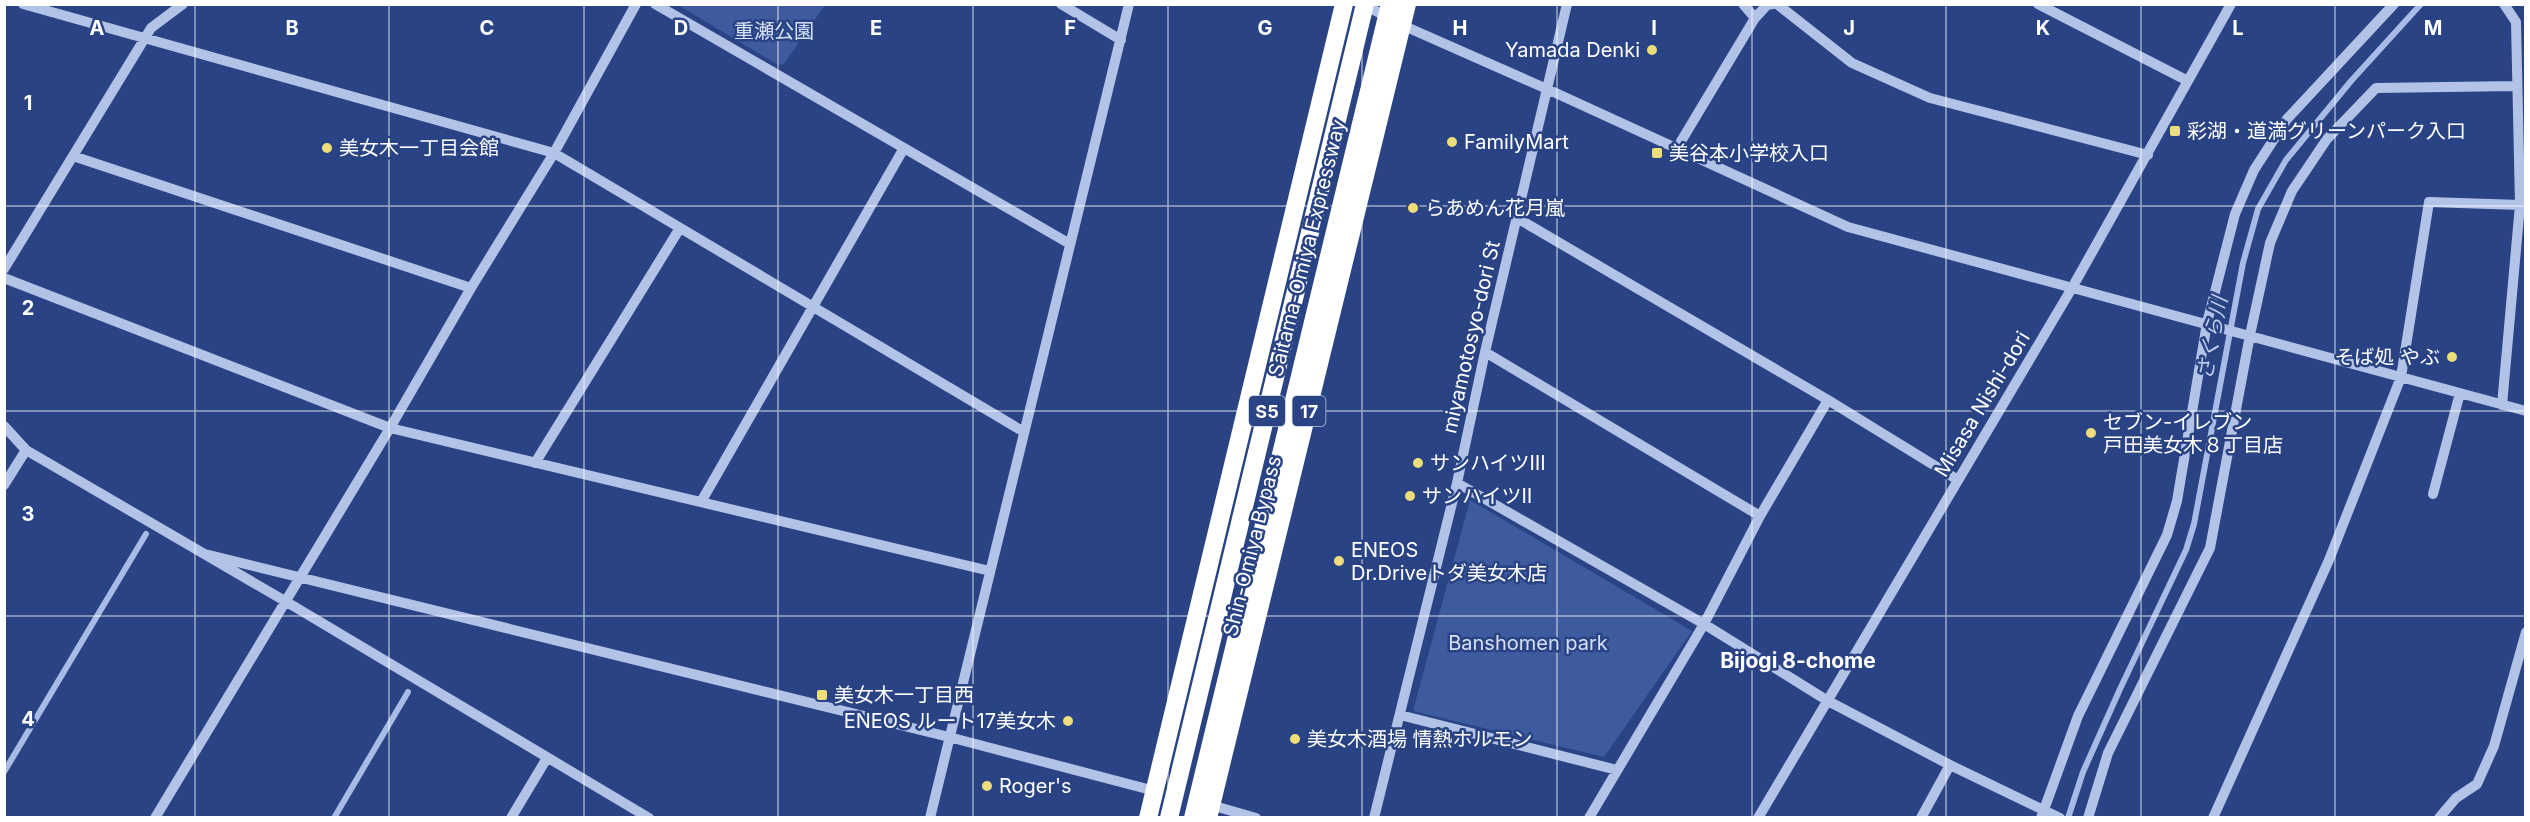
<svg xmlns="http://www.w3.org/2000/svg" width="2530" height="822" font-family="Inter,'Noto Sans JP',sans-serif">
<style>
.green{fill:#3e5ba0}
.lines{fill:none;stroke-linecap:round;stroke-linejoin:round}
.stream{stroke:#a8bbe7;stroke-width:6}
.minor{stroke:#b3c2e7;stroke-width:10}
.highway{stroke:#fff;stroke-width:18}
.highway-bridge{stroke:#fff;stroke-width:18}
.grid{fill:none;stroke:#fff;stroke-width:1.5;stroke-opacity:0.55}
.poi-dot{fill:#edde7a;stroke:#294384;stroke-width:2}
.labels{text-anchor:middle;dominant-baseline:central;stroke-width:5;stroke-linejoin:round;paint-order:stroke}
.shield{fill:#294384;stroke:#bfc7da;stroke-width:1.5}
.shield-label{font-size:18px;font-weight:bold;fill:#fff}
.park-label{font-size:20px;fill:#d6e0f5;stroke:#294384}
.poi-label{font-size:20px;fill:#fff;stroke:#294384;text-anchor:start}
.street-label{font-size:20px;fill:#fff;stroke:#294384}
.water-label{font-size:21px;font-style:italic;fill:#bfcdee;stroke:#294384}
.neighbourhood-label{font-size:21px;font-weight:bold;fill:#fff;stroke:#294384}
.grid-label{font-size:20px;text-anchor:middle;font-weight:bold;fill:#fff;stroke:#294384;stroke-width:5;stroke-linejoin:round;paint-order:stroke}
</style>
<rect width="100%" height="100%" fill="#294384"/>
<path class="green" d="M678,5H825L784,64L778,65Z
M1470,500L1692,631L1604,757L1413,711Z"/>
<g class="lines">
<path class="stream" d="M4,772L146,534
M334,818L408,692
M2068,818L2083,772L2120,689L2186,550L2194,524L2243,263L2258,209L2286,160L2351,81L2421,4"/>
<path class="minor" d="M23,4L554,153L1024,432
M655,4L1070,244
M1061,4L1121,40
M1363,4L1402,25L1547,89L1848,227L2526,411
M1743,4L1755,18
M1777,4L1852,63L1930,98L2148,155
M2038,4L2188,81
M1677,148L1755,18L1767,5L1773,4
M73,156L471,288
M1517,218L1828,400L1958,480
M4,269L151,28L183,4
M4,278L390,428L990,571
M1485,352L1760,516
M2502,405L2520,205L2516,22L2504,4
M4,426L26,450L285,601L649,818
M535,463L680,228
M1457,483L1704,624L1828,701L1950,765L2060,818
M4,485L26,450
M2433,494L2460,393
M701,502L904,148
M205,554L949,737L1155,791
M1400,715L1617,770
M1211,805L1256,818
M155,818L390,428L471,288L554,153L636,4
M511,818L547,758
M930,818L1129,4
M1374,818L1457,483L1485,352L1567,4
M1589,818L1704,624L1760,516L1828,400
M1758,818L2072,288L2231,4
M1921,818L1950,765
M2041,818L2078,716L2167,535L2177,501L2207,323L2235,214L2254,170L2287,119L2394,4
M2088,818L2108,753L2210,548L2250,335L2270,243L2292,191L2327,139L2376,88L2517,86
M2213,818L2329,560L2401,377L2429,202L2520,205
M2439,818L2456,798L2477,784L2494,746L2526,632"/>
<path class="highway" d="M1148,818L1344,4
M1208,818L1407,4"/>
<path class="highway-bridge" d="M1169,818L1365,4
M1193,818L1390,4"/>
</g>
<path class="grid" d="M195,4V818M389,4V818M584,4V818M778,4V818M973,4V818M1168,4V818M1362,4V818M1557,4V818M1752,4V818M1946,4V818M2141,4V818M2335,4V818M4,206H2526M4,411H2526M4,616H2526"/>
<g class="poi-dot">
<circle cx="1652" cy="50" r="6"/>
<rect x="2169" y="125" width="12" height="12" rx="3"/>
<circle cx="1452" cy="142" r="6"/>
<circle cx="327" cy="148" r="6"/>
<rect x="1651" y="147" width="12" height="12" rx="3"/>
<circle cx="1413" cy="208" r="6"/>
<circle cx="2452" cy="357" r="6"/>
<circle cx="2091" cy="433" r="6"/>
<circle cx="1418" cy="463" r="6"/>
<circle cx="1410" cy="496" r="6"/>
<circle cx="1339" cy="561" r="6"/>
<rect x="816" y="689" width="12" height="12" rx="3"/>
<circle cx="1068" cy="721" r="6"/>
<circle cx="1295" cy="739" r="6"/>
<circle cx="987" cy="786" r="6"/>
</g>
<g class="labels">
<g class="shield">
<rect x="1249" y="396" width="36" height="30" rx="4.5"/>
<rect x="1292.5" y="396" width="33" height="30" rx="4.5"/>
</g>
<g class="shield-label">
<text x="1267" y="411">S5</text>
<text x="1309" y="411">17</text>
</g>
<g class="park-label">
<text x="774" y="31">重瀬公園</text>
<text x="1528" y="643">Banshomen park</text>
</g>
<g class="poi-label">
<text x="1640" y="50" text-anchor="end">Yamada Denki</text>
<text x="2187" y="131">彩湖・道満グリーンパーク入口</text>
<text x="1464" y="142">FamilyMart</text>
<text x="339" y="148">美女木一丁目会館</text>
<text x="1669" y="153">美谷本小学校入口</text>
<text x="1425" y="208">らあめん花月嵐</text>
<text x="2440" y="357" text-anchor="end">そば処 やぶ</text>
<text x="2103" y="422">セブン-イレブン<tspan x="2103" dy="23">戸田美女木８丁目店</tspan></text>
<text x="1430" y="463">サンハイツⅢ</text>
<text x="1422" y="496">サンハイツⅡ</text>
<text x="1351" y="550">ENEOS<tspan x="1351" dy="23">Dr.Driveトダ美女木店</tspan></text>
<text x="834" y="695">美女木一丁目西</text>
<text x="1056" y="721" text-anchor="end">ENEOS ルート17美女木</text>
<text x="1307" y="739">美女木酒場 情熱ホルモン</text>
<text x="999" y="786">Roger's</text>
</g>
<g class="street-label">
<text transform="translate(1307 248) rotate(-76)">Saitama-Omiya Expressway</text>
<text transform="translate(1471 337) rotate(-77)">miyamotosyo-dori St</text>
<text transform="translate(1982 404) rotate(-59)">Misasa Nishi-dori</text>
<text transform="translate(1252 546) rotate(-76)">Shin-Omiya Bypass</text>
</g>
<g class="water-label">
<text transform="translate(2212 338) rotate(-79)">さくら川</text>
</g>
<g class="neighbourhood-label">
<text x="1798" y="660">Bijogi 8-chome</text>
</g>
</g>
<g class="grid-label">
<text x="97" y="35">A</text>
<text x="292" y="35">B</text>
<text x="487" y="35">C</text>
<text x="681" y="35">D</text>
<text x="876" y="35">E</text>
<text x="1070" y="35">F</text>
<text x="1265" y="35">G</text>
<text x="1460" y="35">H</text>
<text x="1654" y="35">I</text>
<text x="1849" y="35">J</text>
<text x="2043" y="35">K</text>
<text x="2238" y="35">L</text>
<text x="2433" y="35">M</text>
<text x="28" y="110">1</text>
<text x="28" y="315">2</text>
<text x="28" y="521">3</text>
<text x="28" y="726">4</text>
</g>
<rect width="2530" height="822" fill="none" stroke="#ffffff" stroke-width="12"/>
</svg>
